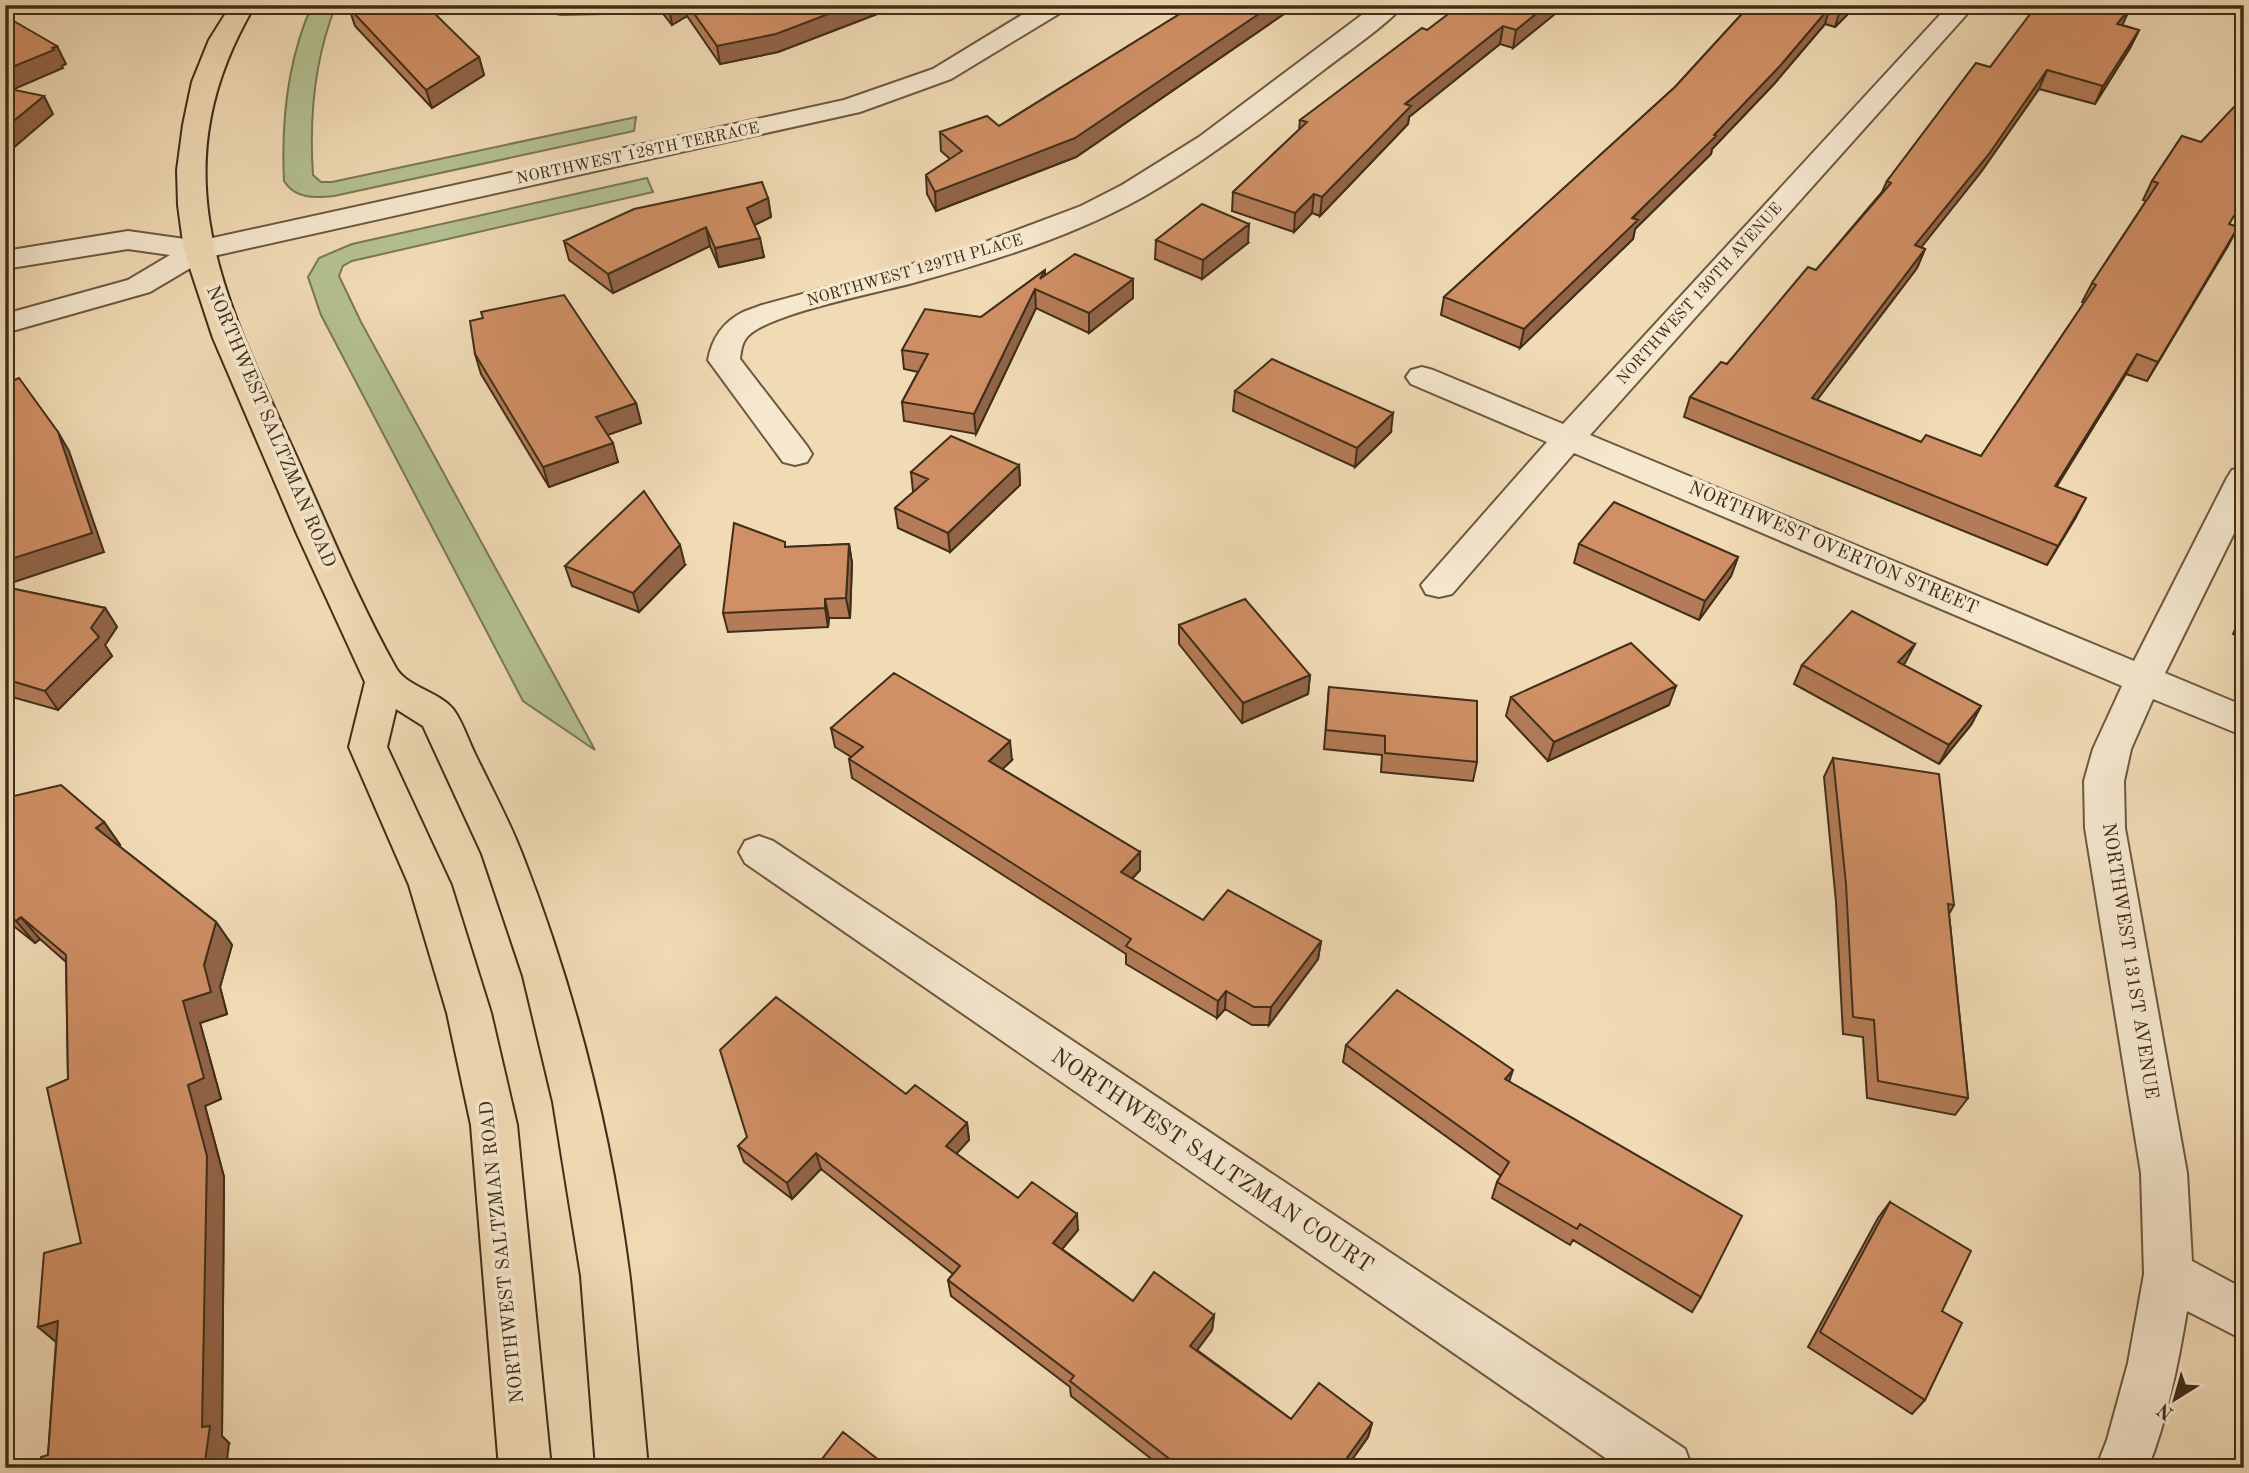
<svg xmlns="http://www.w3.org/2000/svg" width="2249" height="1473" font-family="'Old Standard TT',serif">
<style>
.green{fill:#b4c192;stroke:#7a7856;stroke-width:2}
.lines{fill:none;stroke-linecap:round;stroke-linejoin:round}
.minor-casing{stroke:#6c5940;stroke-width:4}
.major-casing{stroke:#402e19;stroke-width:4}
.minor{fill:#f6e8cf;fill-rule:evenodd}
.major{fill:#f1dbb5;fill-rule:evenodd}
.wall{fill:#b37b57;stroke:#402e19;stroke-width:2}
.shaded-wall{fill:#926447;stroke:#402e19;stroke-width:2}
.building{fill:#d08f65;stroke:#402e19;stroke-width:2}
.labels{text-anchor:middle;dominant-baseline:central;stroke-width:7;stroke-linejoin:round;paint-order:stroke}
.far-street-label{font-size:16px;fill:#402e19;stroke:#f6e8cf}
.street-label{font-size:19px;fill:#402e19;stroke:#f6e8cf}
.near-street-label{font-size:23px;fill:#402e19;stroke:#f6e8cf}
</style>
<rect width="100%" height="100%" fill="#f1dbb5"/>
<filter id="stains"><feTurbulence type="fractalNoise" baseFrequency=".00286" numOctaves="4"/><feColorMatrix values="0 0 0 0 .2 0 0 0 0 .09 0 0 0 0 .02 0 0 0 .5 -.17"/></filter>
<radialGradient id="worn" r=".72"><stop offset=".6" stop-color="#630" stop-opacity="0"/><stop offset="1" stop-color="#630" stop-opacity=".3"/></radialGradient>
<path class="green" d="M312,5H336C314,60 309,116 313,175L321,182H332L636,117L634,131L334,196C315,198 295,199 284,181C281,120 287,61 312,5Z
M647,178L653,192L352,261L343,266L339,276L361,322L595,750L523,701L321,315L308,277L319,258L352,244Z"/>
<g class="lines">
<defs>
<path id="minor" d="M550,5H660L657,10L648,12L561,14L552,12Z
M1038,5H1068L1065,10L951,79L860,112L209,257L150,292L5,333V314L128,280L170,255L128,249L5,269V251L128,231L199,241L844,100L933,69Z
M1375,5H1403C1391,22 1344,54 1325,69C1266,114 1208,160 1143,197C1073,236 996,260 920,281C882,292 774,312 749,335C742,341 741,351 740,359L807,446L812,454L807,462L795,465L783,462L708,360C712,338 723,322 743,312L762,305L964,250L1081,206L1122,185L1199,137Z
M1949,5H1975L1590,435L2134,661L2227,478L2232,470L2244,467V513L2165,673L2244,706V736L2153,699L2131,749L2124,781L2125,828L2187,1173L2192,1261L2244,1289V1340L2187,1311C2178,1364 2168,1417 2148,1468H2096L2107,1440L2128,1363L2144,1274L2141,1173L2085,828L2084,781L2093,749L2122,686L1574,453L1452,594L1439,597L1426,594L1421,585L1547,442L1411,384L1406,377L1411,370L1422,367L1433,370L1563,424Z
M759,836L773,841L1685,1449L1692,1468H1620L745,863L739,852L745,841Z"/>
<path id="major" d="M231,5H255C155,174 226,300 298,460C329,529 359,602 396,668C407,687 438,691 453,709C463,722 469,743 477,758C493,791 511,824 524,859C576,993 612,1136 630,1279C637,1342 642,1405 648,1468H596L581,1276L553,1102L523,976L482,854L423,726L396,709L387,747L451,885L491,1013L517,1125L551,1468H499L471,1125L447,1013L409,885L349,747L365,682L297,534L213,338L184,250L178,205L177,170L183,125L192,82L209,40Z"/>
</defs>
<use href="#minor" class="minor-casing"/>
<use href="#major" class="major-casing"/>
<use href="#minor" class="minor"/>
<use href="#major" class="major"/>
</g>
<path class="wall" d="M659,5H876L877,14L778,52L720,64L687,16L672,25L660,10Z
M1188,5H1297L1076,157L936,211L927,194L926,175L950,159L941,151L940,132L999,126L1183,12V9Z
M1566,5L1513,48L1500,44L1409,117L1408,124L1320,216L1312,213L1294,232L1232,211L1233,192L1299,130L1300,120L1427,30Z
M1750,5H1857L1835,27L1825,24L1774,84L1712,149L1711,154L1635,229L1633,239L1520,348L1441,315L1444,297L1675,87Z
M2123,6L2130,8L2122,25L2139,30L2130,48L2095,104L2039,89L1981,172L1921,247L1925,249L1917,268L1817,400L1921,442L1981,456L2084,303L2082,302L2092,283L2146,201L2143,200L2152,181L2182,136L2230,225L2238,227L2147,381L2126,374L2057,486L2076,517L2047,565L1684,417L1690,397L1727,364L1816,270L1882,192L1887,181L1990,67Z
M349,8L479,57L484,75L432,108L355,26Z
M768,198L771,217L754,225L764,257L719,267L710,246L613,293L569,260L564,241Z
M1156,240L1248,243L1202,279L1155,259Z
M1045,270V276L1133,279V298L1089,333L1036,308L976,434L904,421L902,402L918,372L904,369L902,350L981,317Z
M475,354L636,403L641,423L607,435L618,462L549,487L481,374Z
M1235,391L1391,432L1355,467L1233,411Z
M1019,465L1020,485L950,552L898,528L895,508L914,492L913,491L911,472Z
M849,544L852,563L850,618H829L828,627L728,632L723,613L786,547Z
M1579,544L1738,557L1731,576L1699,620L1574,563Z
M685,565L639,612L572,586L565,566Z
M5,587L105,608L117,627L105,645L112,656L58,710L5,695Z
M2244,609V639L2233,634Z
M1179,625L1310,675L1308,694L1242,723L1179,644Z
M1915,644L1903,665L1981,706L1971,725L1939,764L1794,684L1802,665Z
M1329,687L1477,762L1473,781L1381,772L1382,755L1324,749Z
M1511,697L1669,705L1548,761L1506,716Z
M831,728L1012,760L1002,769L1140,852V870L1132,879L1203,920L1321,941L1318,959L1269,1025H1252L1225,1009L1217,1018L1126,964V954L852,778L849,759L851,757L835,747Z
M1833,758L1954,905L1949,914L1968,1098L1955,1115L1867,1098L1863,1037L1843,1034L1836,902L1824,777Z
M5,798L104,822L120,845L119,846L216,922L232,945L220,987L227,1014L200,1023L221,1099L205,1106L224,1177L222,1436L229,1443L48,1455L56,1342L38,1327L81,1243L68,1079L66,962L40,939L35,943L5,919Z
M1346,1045L1509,1081L1701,1297L1692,1312L1573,1240L1570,1245L1492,1198L1497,1182L1501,1176L1343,1062Z
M906,1094L967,1123L969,1140L956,1154L1018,1198L1078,1230L1062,1249L1133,1301L1214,1315L1212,1330L1197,1350L1291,1419L1372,1423L1368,1437L1346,1468H1163L1071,1396L1070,1387L951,1296L948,1280L953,1274L821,1169L792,1199L744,1162L738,1146Z
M1890,1202L1942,1311L1925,1400L1912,1414L1808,1347L1878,1218Z"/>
<path class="shaded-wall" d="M672,5H685L687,16L672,25L669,7Z
M852,5H876L877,14L778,52L720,64L717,46Z
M1272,5H1297L1076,157L936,211L935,192Z
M1547,5H1566L1513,48L1516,30Z
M1845,5H1857L1835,27L1840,10Z
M1830,7L1825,24L1774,84L1712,149L1711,154L1635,229L1633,239L1520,348L1524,329L1714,135Z
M2130,8L2122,26L2117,24Z
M1503,26L1500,44L1409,117L1408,124L1320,216L1322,197L1405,104Z
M2139,30L2130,48L2095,104L2103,86Z
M57,46L66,64L62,66L63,68L5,93V70Z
M479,57L484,75L432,108L426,90Z
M2047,70L2039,89L1981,172L1908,264L1915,245Z
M44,96L53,114L5,155V128Z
M1314,194L1312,213L1294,232L1295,213Z
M768,198L771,217L750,227L747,208Z
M1249,224L1248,243L1202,279L1203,260Z
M706,227L710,246L613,293L608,274Z
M2238,227L2228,246L2147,381L2158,362Z
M760,238L764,257L719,267L715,248Z
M1925,249L1917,268L1804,417L1812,398Z
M1133,279V298L1089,333V313Z
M1035,289L1036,308L976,434L974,414Z
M2137,354L2126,374L2045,505L2055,486Z
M636,403L641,423L602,437L596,417Z
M1393,413L1391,432L1355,467L1357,448Z
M58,432L69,451L104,552L8,584L5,580V561Z
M613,443L618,462L549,487L543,467Z
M1019,465L1020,485L950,552L948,533Z
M2086,498L2076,517L2047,565L2058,546Z
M849,544L852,563L850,618L846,598Z
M680,545L685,565L639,612L633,593Z
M1738,557L1731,576L1699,620L1705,601Z
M825,599L829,618L828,627L825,608Z
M105,608L117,627L105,645L112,656L58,710L45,691Z
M1915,644L1905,663L1889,681L1898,662Z
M1310,675L1308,694L1242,723L1243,703Z
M1676,686L1669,705L1548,761L1554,742Z
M1981,706L1971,725L1939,764L1949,745Z
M1010,741L1012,760L991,780L989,761Z
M104,822L120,845L112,851L96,828Z
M1140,852V870L1121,890V872Z
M21,917L40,939L35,943L16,921Z
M216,922L232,945L220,987L227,1014L200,1023L221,1099L205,1106L224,1177L222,1436L229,1443L226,1468H204L188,1085L183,1001L204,965Z
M1321,941L1318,959L1269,1025L1271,1007Z
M1226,991L1225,1009L1217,1018L1218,1001Z
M1513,1070L1507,1088L1505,1079Z
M967,1123L969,1140L948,1163L946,1146Z
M816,1153L821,1169L792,1199L787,1183Z
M1077,1214L1078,1230L1054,1259L1053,1243Z
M1214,1315L1212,1330L1189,1361L1190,1346Z
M58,1321L60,1345L38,1327Z
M1372,1423L1368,1437L1346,1468H1340Z"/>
<path class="building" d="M357,5H426L479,57L426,90L349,8Z
M688,5H852L776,34L717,46Z
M1188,5H1272L1075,138L935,192L926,175L962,151L940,132L987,116L999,126L1186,10L1183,9Z
M1460,5H1547L1516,30L1503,26L1405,104L1411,106L1322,197L1314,194L1295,213L1233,192L1307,122L1300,120L1422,28L1427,30Z
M1750,5H1845L1840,10L1830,7L1780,66L1714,135L1716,136L1632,218L1638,220L1524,329L1444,297L1675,87Z
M2037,5H2121L2130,8L2117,24L2139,30L2103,86L2047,70L1989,154L1915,245L1925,249L1812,398L1921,442L1926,435L1981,456L2096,285L2092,283L2158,183L2152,181L2182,136L2201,142L2235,106L2244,89V200L2229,224L2238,227L2158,362L2137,354L2055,486L2086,498L2058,546L1690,397L1721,362L1727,364L1808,267L1816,270L1891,183L1887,181L1976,63L1990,67Z
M5,16L57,46L52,48L54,50L5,70Z
M5,88L44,96L5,128Z
M762,182L768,198L747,208L760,238L715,248L706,227L608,274L564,241L634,209Z
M1202,204L1249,224L1203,260L1156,240Z
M1075,254L1133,279L1089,313L1035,289L974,414L902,402L928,354L902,350L925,309L981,317L1045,270L1040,279Z
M564,295L636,403L596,417L613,443L543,467L475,354L470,321L483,318L481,312Z
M1272,359L1393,413L1357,448L1235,391Z
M19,378L58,432L92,533L5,561V384Z
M951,436L1019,465L948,533L895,508L928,479L911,472Z
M644,491L680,545L633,593L565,566Z
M1614,502L1738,557L1705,601L1579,544Z
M734,523L785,542V547L849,544L846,598L825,599V608L723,613Z
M5,587L105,608L91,628L99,637L45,691L5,679Z
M1245,599L1310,675L1243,703L1179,625Z
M1852,611L1915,644L1898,662L1981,706L1949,745L1802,665Z
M1631,643L1676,686L1554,742L1511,697Z
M894,673L1010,741L989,761L1140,852L1121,872L1203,920L1228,890L1321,941L1271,1007H1254L1226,991L1218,1001L1126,946L1131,939L849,759L863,747L831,728Z
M1329,687L1477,701V762L1385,753V736L1326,730Z
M1833,758L1939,774L1954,905L1948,904L1968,1098L1878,1081L1874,1020L1853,1017L1846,884Z
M61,785L104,822L96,828L216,922L204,965L211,992L183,1001L204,1078L188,1085L207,1156L202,1427L210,1426L204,1468H39L41,1457L48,1455L58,1321L38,1327L44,1253L81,1243L47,1088L68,1079L66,955L21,917L16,921L5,912V798Z
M1397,990L1513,1070L1505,1079L1742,1216L1701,1297L1580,1224L1577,1229L1497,1182L1509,1162L1346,1045Z
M776,997L906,1094L915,1085L967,1123L946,1146L1018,1198L1032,1182L1077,1214L1053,1243L1133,1301L1154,1272L1214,1315L1190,1346L1291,1419L1319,1383L1372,1423L1341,1466L1342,1468H1181L1070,1381L1074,1376L948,1280L960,1266L816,1153L787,1183L738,1146L747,1137L720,1050Z
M1890,1202L1971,1251L1942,1311L1962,1323L1925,1400L1820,1332Z
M843,1432L889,1468H815Z"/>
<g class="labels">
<g class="far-street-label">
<text transform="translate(638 154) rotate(-12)">NORTHWEST 128TH TERRACE</text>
<text transform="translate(915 271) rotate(-16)">NORTHWEST 129TH PLACE</text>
<text transform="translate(1700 294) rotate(-48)">NORTHWEST 130TH AVENUE</text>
</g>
<g class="street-label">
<text transform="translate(270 427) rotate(67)">NORTHWEST SALTZMAN ROAD</text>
<text transform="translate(1833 549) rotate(23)">NORTHWEST OVERTON STREET</text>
<text transform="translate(2129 961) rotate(81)">NORTHWEST 131ST AVENUE</text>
<text transform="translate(503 1252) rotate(-96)">NORTHWEST SALTZMAN ROAD</text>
</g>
<g class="near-street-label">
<text transform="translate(1212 1161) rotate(34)">NORTHWEST SALTZMAN COURT</text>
</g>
</g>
<rect width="2249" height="1473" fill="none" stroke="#f1dbb5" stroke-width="28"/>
<rect x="7" y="7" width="2235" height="1459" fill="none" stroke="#402e19" stroke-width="3.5"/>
<rect x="14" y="14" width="2221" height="1445" fill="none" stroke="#402e19" stroke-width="2"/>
<g transform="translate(2175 1399) rotate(217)" stroke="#f6e8cf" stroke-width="5" paint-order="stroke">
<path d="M0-5L12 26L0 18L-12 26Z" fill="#402e19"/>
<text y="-10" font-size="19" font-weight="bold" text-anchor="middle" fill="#402e19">N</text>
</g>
<rect width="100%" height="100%" filter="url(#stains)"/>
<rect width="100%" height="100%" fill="url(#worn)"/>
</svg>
